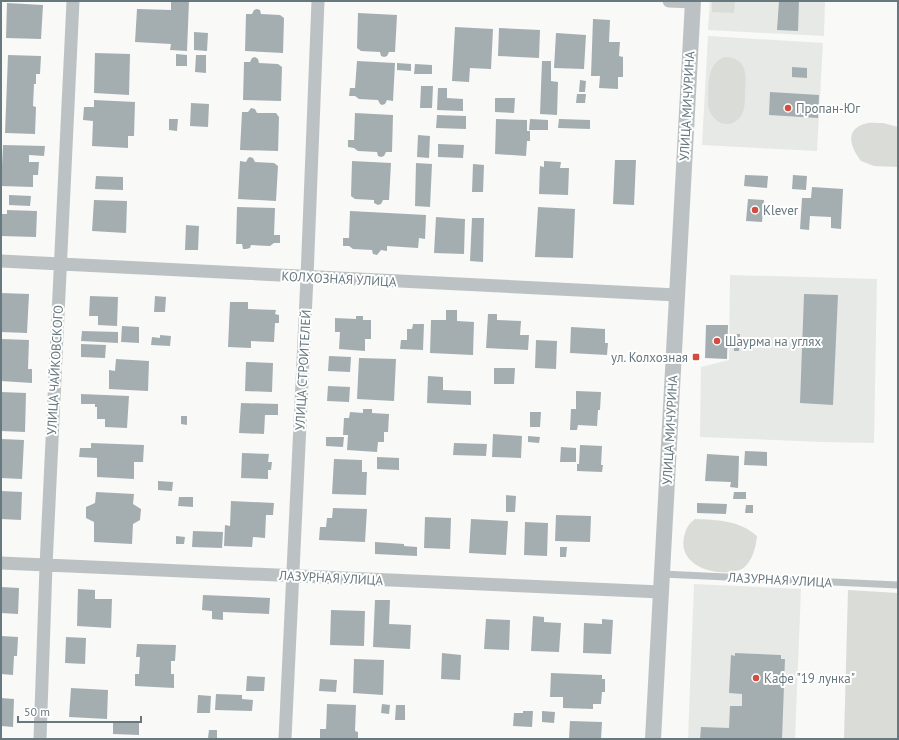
<svg xmlns="http://www.w3.org/2000/svg" width="899" height="740" font-family="'PT Sans',sans-serif">
<style>
.built{fill:#e7e9e7}
.green{fill:#daddd7}
.building{fill:#a4aeb1}
.lines{fill:none;stroke-linecap:round;stroke-linejoin:round}
.service{stroke:#bcc2c4;stroke-width:7}
.minor{stroke:#bcc2c4;stroke-width:13}
.tertiary{stroke:#bcc2c4;stroke-width:16}
.poi-dot{fill:#cf4d41;stroke:#fff;stroke-width:1.5}
.labels{text-anchor:middle;dominant-baseline:central;stroke-width:4;stroke-linejoin:round;paint-order:stroke}
.street-label{font-size:13px;fill:#67787e;stroke:#fff}
.poi-label{font-size:13px;fill:#67787e;stroke:#fff;text-anchor:start}
</style>
<rect width="100%" height="100%" fill="#f9f9f7"/>
<path class="built" d="M710,1H825L824,36L708,30Z
M708,36L823,43L817,151L702,145Z
M730,275L877,279L874,443L822,442L700,437L701,367L729,360Z
M694,584L801,589L795,739H688Z"/>
<path class="green" d="M712,1H735L734,13L712,12Z
M725,57C749,58 746,77 745,94C745,101 745,110 741,116C730,132 710,122 708,105C709,87 705,64 725,57Z
M883,123L898,127V167L874,166L861,161C852,149 843,131 864,124C869,122 877,123 883,123Z
M695,519C717,520 739,520 757,536C756,547 752,563 742,569C720,579 677,567 684,537C686,529 688,524 695,519Z
M848,590L898,593V739H844Z"/>
<path class="building" d="M171,1H189L187,51L170,50L171,44L135,42L137,9L171,10Z
M779,1H799L798,31L777,30Z
M7,3L43,5L41,39L6,38Z
M257,9L260,10L261,14L280,15L284,18L283,53L245,51L246,14H252L254,10Z
M358,13L397,15L395,52H389L387,56L384,57L381,56L380,52L361,51L357,48Z
M593,19L610,20L609,42H620L619,56L623,57V77H618V89L599,88L600,76H591Z
M455,27L493,29L491,69L470,68L469,82L452,81Z
M499,28L540,30L539,58L498,56Z
M194,32L208,33L207,51L194,50Z
M556,33L586,35L584,69L554,68Z
M95,53L130,54L129,95L94,93Z
M176,54L187,55V66H176Z
M8,55L41,56L40,74H36V84H34L33,106L36,107L35,134L5,133Z
M196,55H206V73L195,72Z
M255,57L258,59L259,63L278,64L282,67L281,101L243,100L244,62H250L252,58Z
M357,61L395,63L393,101L387,100L385,104L382,105L380,104L378,100L359,99L355,96H349L350,88H355Z
M542,61H551V81L558,82L557,115L540,114Z
M397,63L411,64V71L397,70Z
M415,64L432,65V74H414Z
M792,67L807,68V78L792,77Z
M580,80L586,81L585,92H579Z
M421,86H433L432,108H420Z
M438,88H447V98L463,99V111L437,110Z
M770,92L819,95L818,118L769,115Z
M577,94H586L585,103H576Z
M495,98H515L514,113L495,112Z
M94,100L135,102L134,136H128V148L92,146L93,121L83,120L84,107H94Z
M191,103L209,104L208,127L190,126Z
M251,108L255,109L257,113H276L279,117L278,151L240,150L242,112H248Z
M355,113L393,115L392,152H386L384,156L381,157L378,156L377,152L358,151L354,148L348,147V140H354Z
M437,115L466,116V129L436,128Z
M169,119H178L177,131L169,130Z
M496,119L527,120V131H530V141H527L526,156L495,154Z
M530,119L548,120V130H529Z
M559,119L590,120V129L558,128Z
M418,135L430,136L429,158L417,157Z
M438,144L464,145L463,158L438,157Z
M3,145L45,146L44,156L29,155V162H39L38,175H33V187L1,186Z
M250,157L253,158L255,162L274,163L278,166L276,201L238,199L240,161L246,162L248,158Z
M615,160H636L634,205L613,204Z
M352,161L391,163L389,200H383L381,204L378,205L374,203V200L355,199L351,196Z
M544,161L561,162L560,168H569L568,195L539,194L540,166L544,167Z
M416,163L432,164L430,207L415,206Z
M473,164L484,165L483,192H472Z
M745,175L768,176L767,188L744,186Z
M793,175L807,176L806,190L792,189Z
M96,176L123,177V190L95,189Z
M812,187L843,189L841,229L831,228V217L810,216L809,230L800,229L802,198H811Z
M9,195L31,196L30,206L9,205Z
M748,199L764,200L762,222L746,221Z
M94,200L127,201L126,233L92,231Z
M237,207L275,208L274,235H280V243H274L270,246L251,245L250,248L246,249H243L242,244H236Z
M538,207L575,209L573,258L535,257Z
M7,210L37,211L36,237L1,236V214H7Z
M350,211L426,215L425,239L419,238L418,248L387,246V251L381,250L377,255L373,254L372,250L353,249L349,246H343V238H349Z
M436,217L465,219L464,254L434,253Z
M472,218H484L483,262L470,261Z
M186,225L199,226L198,250H185Z
M1,293L29,294L27,333L1,332Z
M804,294L838,295L833,405L800,403Z
M90,296L118,297L117,326L98,325V316H89Z
M155,296L166,297L165,312H154Z
M230,302H248V309L276,310L275,314L279,315V323H275L274,342L251,341V348L228,347Z
M446,310H457V321L474,322L473,355L430,353L431,320H446Z
M488,314H497V320L521,321L520,335H529L528,350L486,348Z
M356,316H363V320H371V339H365V351L339,349L340,332H335V318L356,319Z
M413,324H424L423,350L400,349L401,340H407V329H412Z
M706,325H728L727,359L705,358Z
M122,326L139,327V343L121,342Z
M571,327L605,329V343H608L607,355L570,353Z
M82,331L118,332V343L81,341Z
M734,334H740L739,351H734Z
M160,335L171,336L170,346L151,345L152,337L160,338Z
M1,339L29,340L28,369H32V383L1,381Z
M536,340L557,341L556,369L535,368Z
M81,344L106,345L105,358L81,357Z
M329,356L351,357L350,372L328,371Z
M359,358L396,359L394,401L357,399Z
M116,359L149,361L148,391L109,389V370L115,371Z
M246,362L273,363L272,392L245,391Z
M494,368H515L514,384H494Z
M428,376L443,377V390L471,391V405L427,403Z
M328,386L350,387L349,402L327,401Z
M576,391L601,392L600,410H598L597,426L578,425L577,430H570L571,409H576Z
M1,392L26,393L25,432L1,431Z
M81,394L129,396L127,428L105,427V419H97V407H95V404H81Z
M241,403L278,404V415H265L264,434L239,433Z
M363,409H372V413L389,414L388,432H384V442H378L377,452L347,450L348,435H343L344,418H349L350,412L363,413Z
M530,412H541L540,427H530Z
M181,416H187V425L181,424Z
M493,434L522,436L521,458L492,457Z
M528,436L540,437L539,443L528,442Z
M326,437H344L343,447L326,446Z
M1,439L24,440L22,479L1,478Z
M91,443L144,445L143,462H134V479L97,477V458L79,457L80,448H91Z
M454,443L487,444L486,456L453,455Z
M580,445L602,446L601,465H603L602,472L577,471V464H579Z
M561,447L576,448V462H560Z
M745,451L767,452V466L744,465Z
M242,453L269,454L268,462H272L271,470H268V479L241,478Z
M707,454L739,456L738,488L730,487L731,482L705,481Z
M377,457L399,458V470L377,469Z
M334,459L362,460V472H367L366,495L332,494Z
M158,481L173,482L172,491L158,490Z
M1,491L22,492L21,520L1,519Z
M96,492L134,494L133,504L141,509L140,520L133,524L132,544L94,542V522L86,518V507L95,503Z
M734,492H746V499H733Z
M506,495L516,496L515,512H506Z
M179,497H193V507L178,506Z
M231,501L274,503L273,515H266L265,538L253,537L252,547L224,546L225,525L230,526Z
M697,503L727,504L726,514L697,513Z
M746,505H753V513H745Z
M333,508L367,509L365,542L319,540L320,527H326L327,518H332Z
M556,515L591,516L590,542L555,541Z
M425,517L451,518L450,549L424,548Z
M471,519L508,521L506,555L469,553Z
M525,522L548,523L547,556L524,555Z
M193,531L223,532L222,548L192,547Z
M176,536L185,537L184,544H176Z
M375,542L404,544V546L417,547V556L375,554Z
M560,547H567L566,557H560Z
M1,587L19,588L18,614L1,613Z
M78,589L95,590V599H112L111,628L77,626Z
M203,595L270,598L269,614L223,612V620L212,619V611L202,610Z
M375,600H390L389,624L411,625L410,649L373,647Z
M331,610L365,611L364,646L330,645Z
M533,616L544,617V622L561,623L559,652L531,651Z
M486,619L510,620L509,650L484,649Z
M602,619L613,620L611,654L583,653L584,623L602,624Z
M1,636L18,637L17,656H14L13,675L1,674Z
M66,637L86,638L85,664L65,663Z
M137,644L176,645L175,661H171V674H174V688L135,686V674H139L140,657H136Z
M442,653L461,655L460,680L441,679Z
M735,653L781,655V659H785L782,739H700L701,727L729,728L730,706H742V694L729,693L731,655L735,656Z
M354,659L384,660L383,695L353,693Z
M551,673L602,675V679H605V692H602L601,704H593V709L563,708V697H550Z
M247,676L265,677L264,691H246Z
M320,679L337,680L336,692L319,691Z
M71,688L108,690L107,719L69,717Z
M216,694L242,695V699L253,700L252,711L215,710Z
M198,695L211,696L210,713H197Z
M1,698L14,699L13,727L1,726Z
M327,704L356,705L355,731L358,732V739H320V729H326Z
M382,704L390,705L389,714L381,713Z
M396,705H405V720H395Z
M523,711H533L532,727L513,726L514,713H523Z
M542,711L555,712L554,723L542,722Z
M570,721L602,722L601,739H569Z
M113,722L139,723V735L113,734Z
M209,730H217V739L208,738Z"/>
<g class="lines">
<path class="service" d="M662,574L898,585"/>
<path class="minor" d="M669,1L693,2
M1,261L677,295
M1,563L661,592
M40,739L46,566L73,1
M285,739L307,277L318,1"/>
<path class="tertiary" d="M653,739L693,1"/>
</g>
<g class="poi-dot">
<circle cx="788" cy="108" r="4"/>
<circle cx="755" cy="210" r="4"/>
<circle cx="717" cy="341" r="4"/>
<rect x="692" y="353" width="8" height="8" rx="2"/>
<circle cx="756" cy="678" r="4"/>
</g>
<g class="labels">
<g class="street-label">
<text transform="translate(687 106) rotate(-87)">УЛИЦА МИЧУРИНА</text>
<text transform="translate(339 279) rotate(3)">КОЛХОЗНАЯ УЛИЦА</text>
<text transform="translate(55 370) rotate(-87)">УЛИЦА ЧАЙКОВСКОГО</text>
<text transform="translate(303 370) rotate(-87)">УЛИЦА СТРОИТЕЛЕЙ</text>
<text transform="translate(670 430) rotate(-87)">УЛИЦА МИЧУРИНА</text>
<text transform="translate(331 578) rotate(3)">ЛАЗУРНАЯ УЛИЦА</text>
<text transform="translate(780 580) rotate(3)">ЛАЗУРНАЯ УЛИЦА</text>
</g>
<g class="poi-label">
<text x="796" y="108">Пропан-Юг</text>
<text x="763" y="210">Klever</text>
<text x="725" y="341">Шаурма на углях</text>
<text x="688" y="357" text-anchor="end">ул. Колхозная</text>
<text x="764" y="678">Кафе "19 лунка"</text>
</g>
</g>
<rect width="899" height="740" fill="none" stroke="#67787e" stroke-width="4"/>
<path d="M18 716v6h123v-6" fill="none" stroke="#67787e" stroke-width="2"/>
<text x="24" y="716" font-size="12" fill="#67787e" stroke="#ffffff" stroke-width="3" paint-order="stroke">50 m</text>
</svg>
